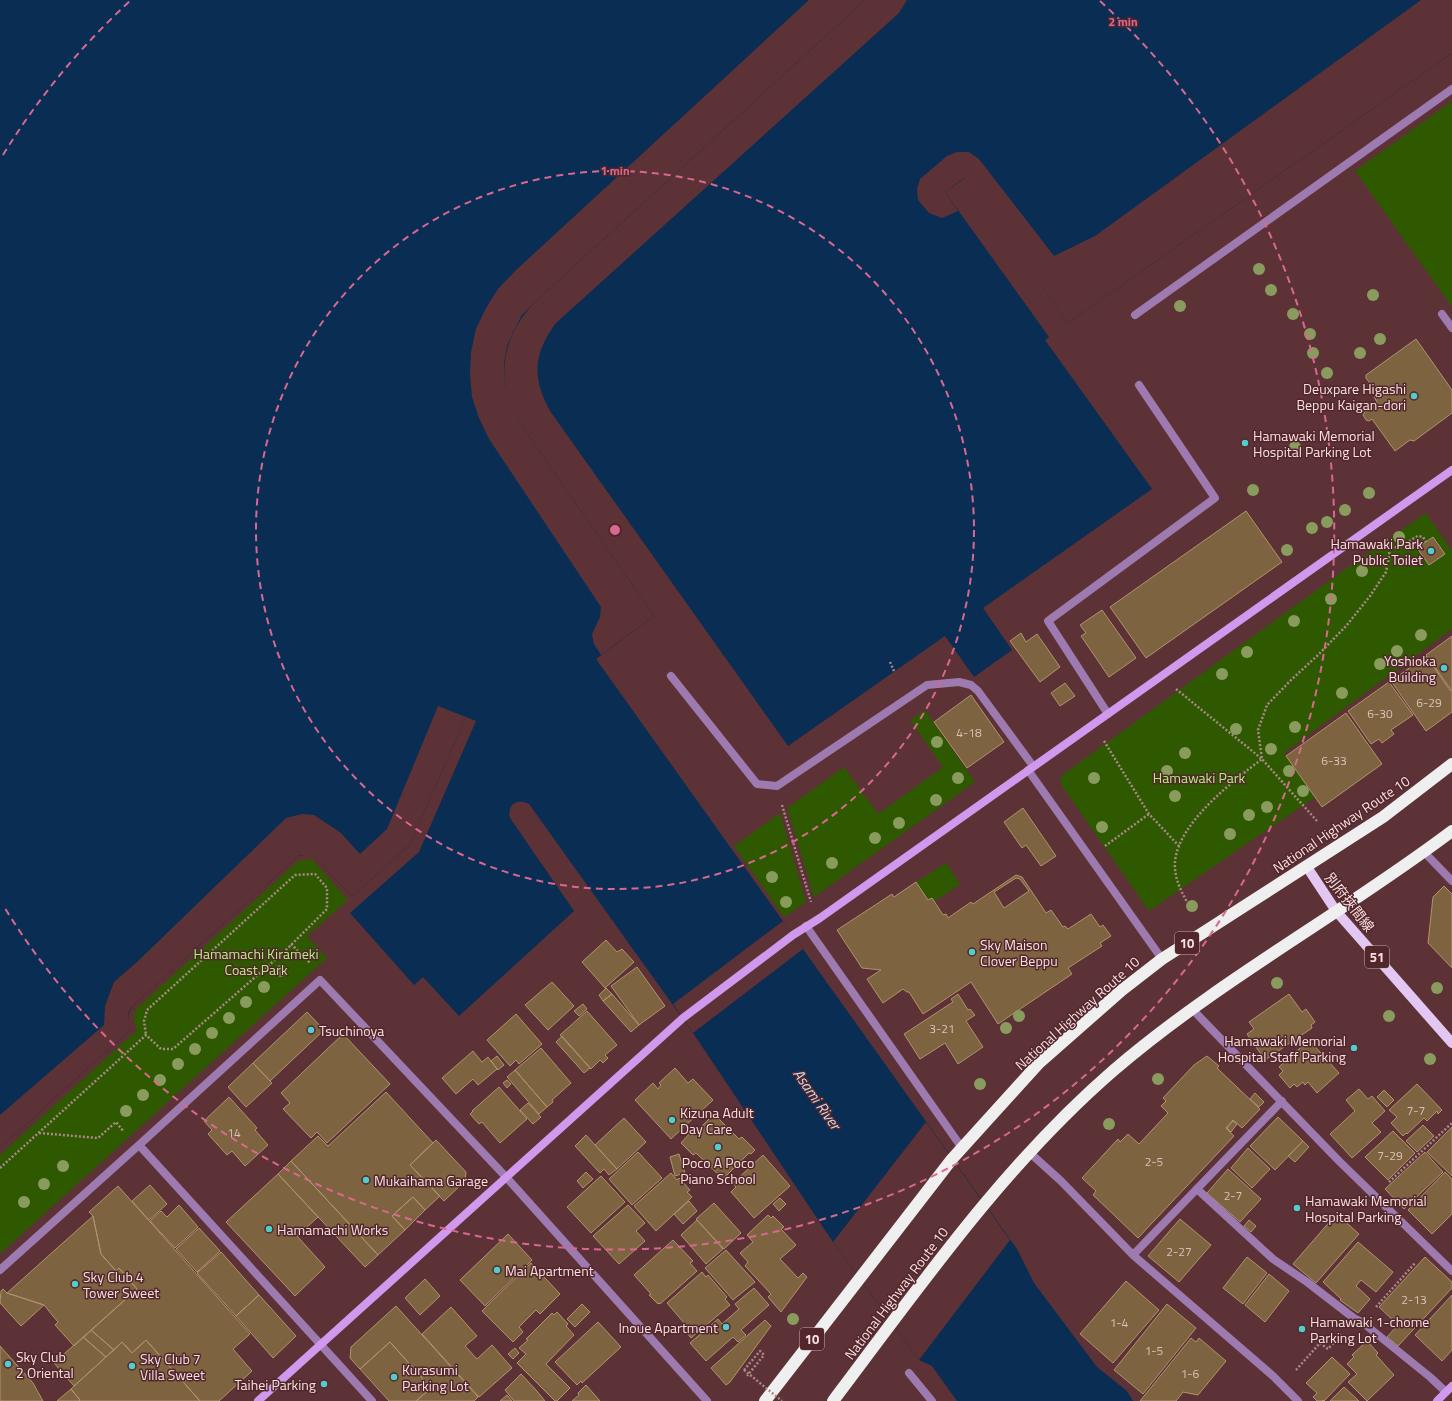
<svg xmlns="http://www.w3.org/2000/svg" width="1452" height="1401" font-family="'Titillium Web','Noto Sans JP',sans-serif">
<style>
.green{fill:#2f5900}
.water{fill:#092d53}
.pier{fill:#5c3236}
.building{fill:#7e6340;stroke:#b0936e;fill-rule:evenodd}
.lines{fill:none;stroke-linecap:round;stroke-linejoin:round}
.path{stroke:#ab888b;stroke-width:2.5;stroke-dasharray:2 2;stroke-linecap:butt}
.lane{stroke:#9d7ab0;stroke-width:8}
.street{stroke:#9d7ab0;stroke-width:8}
.secondary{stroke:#d199ee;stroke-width:8}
.primary{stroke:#e2c7f2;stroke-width:10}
.highway{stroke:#efefef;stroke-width:12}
.path-bridge{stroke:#ab888b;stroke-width:2.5;stroke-dasharray:2 2;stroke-linecap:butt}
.tree{fill:#899c5d}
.ring{fill:none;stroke:#d96891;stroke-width:2;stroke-dasharray:7 5}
.poi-dot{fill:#53cdcb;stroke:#51272c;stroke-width:1.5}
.labels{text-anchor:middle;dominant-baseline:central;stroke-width:3;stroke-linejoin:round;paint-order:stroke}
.number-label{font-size:12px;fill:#dcc0b9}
.shield{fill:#51272c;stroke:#c8a8ab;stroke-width:1}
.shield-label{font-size:13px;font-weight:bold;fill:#fbdfe1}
.poi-label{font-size:14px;fill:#fbdfe1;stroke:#51272c;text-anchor:start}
.park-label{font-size:14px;fill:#aef27d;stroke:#51272c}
.street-label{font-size:14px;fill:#fbdfe1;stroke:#51272c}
.water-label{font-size:15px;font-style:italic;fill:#cbdbef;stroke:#51272c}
.centre{fill:#d96891;stroke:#51272c;stroke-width:2}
.ring-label{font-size:12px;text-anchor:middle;font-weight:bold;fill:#d96891;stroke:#51272c;stroke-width:3;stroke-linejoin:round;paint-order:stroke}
</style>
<rect width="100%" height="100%" fill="#5c3236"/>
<path class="green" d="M1452,101V307L1355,171Z
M1426,513L1452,551V629L1284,753L1315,797L1149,911L1062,786L1060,779L1061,776L1362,557Z
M925,710L975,782L814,897L787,808L844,767L878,814L943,767L910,720Z
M780,813L806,902L784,917L734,846Z
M308,859L313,860L348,900L307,936L327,958L0,1254V1155L137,1030L133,1018L136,1009L298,861Z
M946,863L960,884L934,902L932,898L928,900L916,882Z"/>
<path class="water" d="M0,0H865L534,303C507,332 497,365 510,404C513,410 517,417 520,423L654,616L596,659L1017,1249L1034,1283L1097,1367L1127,1391L1133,1401H957L932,1366L919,1360L833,1242L693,1033L529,804C517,798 507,804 510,818L574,911L459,1016L423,977L414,985L350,913L419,852L476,721L466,717L410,844L352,897L315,857C308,854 303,854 296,858L133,1006C127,1014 127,1021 131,1029L0,1148Z
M907,0H1452V53L1068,323L965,178L945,192L1049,337L1045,340L1152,489L983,608L1012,650L974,677L945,636L788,746L550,411C532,378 533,354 556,323L899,13Z"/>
<path class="pier" d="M809,0H865L534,303L522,315L514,330L507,346L504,363L505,384L511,404L520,423L654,616L601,655L594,644L592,634L600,617L601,607L489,439L479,418L472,397L470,374L471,352L476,329L486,308L498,289L514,272Z
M1421,0H1452V53L1068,323L964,178L945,192L958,211L942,218L929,213L918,200L917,189L920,179L947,156L957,152H969L979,159L1054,256L1095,236Z
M438,706L466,717L410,844L352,897L315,857L306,855H301L296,858L133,1006L129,1011L128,1017L131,1029L0,1148V1115L104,1025L105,1006L114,982L137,962L286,818L302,814L314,815L341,833L360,854L387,829Z
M783,921L803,949L693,1033L673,1004Z
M926,1122L1010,1240L919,1360L833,1242Z"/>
<path class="building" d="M1416,339L1452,390V413L1414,441L1410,440L1395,451L1372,419L1369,421L1366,420L1363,415L1366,410L1377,402L1374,397L1378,394L1366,378V375Z
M1246,511L1282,562L1146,658L1110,607Z
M1433,537L1445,554L1429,565L1417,548Z
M1102,610L1136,658L1109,677L1081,636L1086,633L1080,625Z
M1021,633L1026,642L1037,634L1060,667L1040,682L1010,641Z
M1452,636V691L1426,655Z
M1426,656L1452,693V712L1426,731L1391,681Z
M1389,682L1413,715L1391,730L1394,734L1382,743L1379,739L1371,744L1348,711Z
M1065,683L1075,696L1060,706L1051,693Z
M971,695L1004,742L967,768L934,722Z
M1346,713L1382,764L1322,807L1286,756Z
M1023,808L1056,856L1041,866L1026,845L1022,848L1004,822Z
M1016,875L1022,877L1046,913L1051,910L1063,927L1065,926L1068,929L1091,914L1100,927L1103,925L1111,936L1100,943L1102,946L1068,968L1072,974L998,1024L971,982L923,1014L909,992H907L903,989L883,1003L867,979L881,970L862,968L837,930L892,894L894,897L916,882L928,900L932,898L943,915L946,914L948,918L971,902L973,904ZM1016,878L1020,879L1029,891L1004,908L994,892Z
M1444,886L1452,894V968L1428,943L1433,897Z
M606,940L617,952L622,949L634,962L605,988L582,962Z
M637,967L665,1006L639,1025L611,986Z
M552,982L574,1006L548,1030L525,1005Z
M606,988L612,994L603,1001L599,995Z
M612,994L639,1025L631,1032L603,1001Z
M958,994L968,1010L970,1009L975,1015L966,1021L983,1047L958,1064L945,1043L920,1059L904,1034L953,1002L951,999Z
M1289,994L1302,1012L1306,1009L1315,1022L1311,1025L1312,1028L1265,1060L1247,1034L1254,1029L1249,1022Z
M583,1004L587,1009L579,1016L574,1011Z
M587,1011L617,1045L605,1055L608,1058L603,1063L600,1060L591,1069L560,1035Z
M307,1012L324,1030L270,1081L253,1063Z
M516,1014L542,1044L519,1064L516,1060L510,1066L487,1040Z
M343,1034L390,1084L327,1143L317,1132L311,1138L283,1109L290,1103L281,1093Z
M562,1036L590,1068L584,1073L556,1042Z
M1309,1040L1339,1073L1317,1093L1308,1082L1305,1085L1303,1082L1297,1087L1294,1084L1290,1088L1279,1075L1283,1071L1279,1067Z
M541,1048L571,1083L552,1100L553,1102L547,1107L515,1070Z
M473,1051L482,1062L488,1057L497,1069L478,1085L473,1079L456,1094L442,1078Z
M497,1056L504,1065L498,1070L491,1061Z
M1207,1056L1219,1066L1217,1068L1260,1109L1242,1128L1233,1120L1226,1128L1234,1136L1138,1238L1093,1195L1096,1191L1082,1178L1118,1139L1120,1142L1128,1134L1139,1144L1168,1113L1161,1106L1166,1101L1163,1098L1194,1065Z
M253,1063L272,1083L246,1107L228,1087Z
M675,1068L688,1083L693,1079L713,1100L671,1139L635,1100L653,1083L658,1089L661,1085L659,1083Z
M515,1070L547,1107L539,1114L507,1077Z
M507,1080L511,1084L507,1088L503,1083Z
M1417,1084L1442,1110L1438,1114L1437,1111L1427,1121L1424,1118L1407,1134L1406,1133L1403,1136L1391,1123L1397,1117L1389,1110Z
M499,1087L527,1119L500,1143L482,1122L479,1124L470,1114L473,1111H472Z
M1359,1089L1368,1099L1372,1096L1385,1111L1372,1123L1381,1132L1352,1158L1330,1134L1355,1111L1346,1100Z
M1384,1090L1394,1100L1387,1107L1377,1097Z
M386,1092L433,1143L410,1165L440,1196L425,1210L413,1197L392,1216L405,1230L378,1255L291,1161L318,1136L328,1146Z
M1255,1093L1264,1102L1259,1107L1250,1099Z
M229,1097L257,1128L255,1130L268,1145L245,1166L232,1151L227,1155L208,1134L212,1130L204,1121Z
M528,1103L541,1117L533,1124L520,1110Z
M714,1114L739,1139L742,1137L755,1150L751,1154L749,1153L723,1179L696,1153L693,1155L681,1143L690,1133L692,1136Z
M1278,1117L1303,1141L1275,1170L1250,1146Z
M624,1118L646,1142L617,1169L595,1145Z
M1233,1121L1237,1124L1231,1132L1227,1128Z
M1423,1125L1434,1136L1417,1152L1406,1141Z
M1452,1127V1176L1427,1152Z
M1393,1131L1415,1153L1388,1180L1365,1157Z
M586,1135L617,1169L609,1175L604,1169L600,1173L575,1146Z
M436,1140L466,1172L465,1181L444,1201L410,1165Z
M1303,1141L1309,1147L1295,1162L1288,1156Z
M1248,1148L1270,1169L1252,1188L1231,1168Z
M638,1152L662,1178L632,1205L609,1179Z
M1425,1152L1443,1172L1404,1209L1385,1189Z
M679,1154L685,1173L675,1176L670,1157Z
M763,1155L790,1186L754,1218L731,1192L736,1187L733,1183Z
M291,1161L378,1255L365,1267L278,1174Z
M1228,1169L1261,1199L1240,1222L1207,1193Z
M586,1172L593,1179L583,1188L577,1181Z
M1445,1172L1452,1179V1214L1432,1234L1408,1210Z
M671,1173L677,1180L679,1178L690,1190L687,1192L692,1197L656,1231L634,1206Z
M278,1174L318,1217L297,1236L325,1267L295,1296L226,1222Z
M601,1176L625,1202L591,1233L567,1207Z
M150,1185L167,1204L149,1220L132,1201Z
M118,1186L250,1334L233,1349L252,1371L219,1401H200L146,1340L132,1353L122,1342L114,1350L91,1330L137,1289L119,1268L116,1271L101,1254L93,1216L89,1212Z
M413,1197L425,1210L405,1230L392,1216Z
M780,1198L786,1204L779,1211L773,1204Z
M689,1201L697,1211L683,1224L674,1214Z
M714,1203L741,1233L724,1249L696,1219Z
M179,1205L198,1227L175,1248L150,1221L161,1211L167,1217Z
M628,1205L645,1223L636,1231L645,1241L619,1264L593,1236Z
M768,1215L771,1218L773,1216L784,1227L781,1229L796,1245L780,1259L798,1278L803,1273L807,1277L781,1312L768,1297L771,1294L745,1266L748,1262L740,1253L753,1242L747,1235Z
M93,1216L101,1254L116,1271L119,1268L137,1289L74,1346L55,1325L58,1322L44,1305L7,1293Z
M1339,1216L1359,1234L1316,1283L1293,1264L1332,1219L1334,1221Z
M1180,1219L1211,1245L1179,1282L1148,1256Z
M697,1220L723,1249L706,1264L681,1235Z
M1249,1220L1256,1226L1251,1232L1244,1226Z
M199,1228L220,1251L197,1272L176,1249Z
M508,1234L532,1260L485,1306L460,1280Z
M673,1240L693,1261L690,1263L697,1271L660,1304L659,1303L658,1304L649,1295L651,1294L634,1275Z
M1358,1242L1393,1272L1376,1292L1361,1280L1356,1286L1370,1299L1358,1313L1340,1300L1341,1299L1323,1282Z
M726,1250L755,1282L733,1300L705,1268Z
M221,1252L259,1295L236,1316L197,1273Z
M1247,1257L1267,1273L1243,1304L1223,1288Z
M1425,1257L1452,1282V1288L1398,1346L1387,1337L1398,1325L1379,1307Z
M531,1263L560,1294L540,1314L536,1310L519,1327L523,1332L513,1342L482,1311Z
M702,1272L706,1277L708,1275L727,1297L725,1299L730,1305L691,1338L687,1333L690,1330L667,1303Z
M1269,1274L1289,1291L1265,1322L1245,1305Z
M425,1279L440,1296L420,1315L405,1298Z
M1126,1281L1159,1310L1113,1363L1080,1334Z
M754,1288L769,1305L741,1330L746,1335L738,1342L733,1337L706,1361L690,1343L718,1319L722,1324L739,1309L735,1304Z
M3,1289L7,1293L44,1305L21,1326L0,1303L1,1291Z
M259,1295L296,1336L273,1358L236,1316Z
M1452,1295V1350L1442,1361L1415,1335Z
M582,1304L590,1312L575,1327L567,1319Z
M1167,1304L1196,1328L1143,1394L1114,1370Z
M396,1306L478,1397L474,1401H416L431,1388L390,1342L360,1369L350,1358L351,1347Z
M451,1307L477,1336L465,1346L477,1359L492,1345L512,1368L479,1397L422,1334Z
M557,1312L568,1324L566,1326L574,1335L546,1364L570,1388L557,1401H555L517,1363L526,1354L519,1348L528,1340L526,1339L552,1313L554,1315Z
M765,1320L771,1326L730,1382L726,1385L711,1368Z
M598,1322L621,1347L582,1383L581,1381L577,1385L555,1362Z
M91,1330L114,1350L106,1357L83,1337Z
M83,1337L106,1357L74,1386L54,1363Z
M1191,1338L1196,1342L1199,1338L1226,1361L1198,1395L1183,1392L1176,1401H1140Z
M146,1340L200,1401H79L80,1400L71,1389L122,1342L132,1353Z
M1367,1341L1378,1353L1376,1355L1394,1375L1367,1401L1348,1382L1357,1374L1347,1364L1354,1357L1352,1355Z
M390,1342L431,1388L416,1401H389L360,1369Z
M0,1346L33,1383L43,1401H0Z
M515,1348L519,1353L513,1359L508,1354Z
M1332,1357L1350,1374L1324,1401L1323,1400L1322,1401H1317L1313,1397L1317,1393L1306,1383Z
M521,1374L536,1390L545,1401H514L505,1390Z
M586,1385L600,1401H572L579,1395L578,1393Z
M1344,1387L1359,1401H1330Z
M71,1389L80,1400L79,1401H57Z
M507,1395L512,1401H500Z"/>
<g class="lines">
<path class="path" d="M1386,539C1397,557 1406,541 1418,536L1423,537L1426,542
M890,662L894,671
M1176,689L1262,759C1233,781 1178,823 1175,862C1174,877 1180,889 1187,902
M1104,741L1149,814L1179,846
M782,805L811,902
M1317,821L1262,759L1258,730L1267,705L1291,680L1318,655L1347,625L1370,596L1386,572L1389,557L1390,545
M1105,846L1149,814
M291,944L310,963
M39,1133L98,1138L116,1122L124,1132
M0,1168L146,1035L161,1049H173L285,951L327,909V888L315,874L295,875L147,1010L144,1021L146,1035
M1389,1182L1452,1123
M1376,1307L1415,1263
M744,1370L760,1351L764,1355L747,1376
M1296,1370L1320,1343L1328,1349L1342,1334"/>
<path class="lane" d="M671,676L757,784L777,786L927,685L959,682L971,685L978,691L1033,766
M1108,714L1048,621L1215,498L1139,385
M1197,1189L1273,1259L1307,1282L1355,1319L1362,1322L1430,1377L1446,1392"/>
<path class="street" d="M1442,314L1452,328
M1135,315L1452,89
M1028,770L1162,959
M1424,852L1452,881
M806,926L962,1148
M1192,1009L1339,1161L1452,1271
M139,1145L372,1401
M1030,1153L1061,1181L1133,1255L1273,1376L1298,1401
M1133,1255L1282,1101
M0,1270L139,1145L320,980L506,1177L707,1401
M909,1373L932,1401"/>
<path class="secondary" d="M258,1401L683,1018L793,935L820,918L1452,470
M1437,1401L1452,1386"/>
<path class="primary" d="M1307,867L1336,911L1452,1043"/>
<path class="highway" d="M765,1401L952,1159L1039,1063L1122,990L1162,959L1383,817L1452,764
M833,1401C920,1286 1004,1165 1114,1070C1219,980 1342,914 1452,831"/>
<path class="path-bridge" d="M744,1370L782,1401"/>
</g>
<g class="tree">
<circle cx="1259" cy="269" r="6"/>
<circle cx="1271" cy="290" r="6"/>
<circle cx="1373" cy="295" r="6"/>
<circle cx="1180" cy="306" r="6"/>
<circle cx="1293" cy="314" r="6"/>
<circle cx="1310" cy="334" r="6"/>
<circle cx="1380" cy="339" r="6"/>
<circle cx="1313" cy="353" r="6"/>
<circle cx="1360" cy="353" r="6"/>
<circle cx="1327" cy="373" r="6"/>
<circle cx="1295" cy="447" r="6"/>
<circle cx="1253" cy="490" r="6"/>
<circle cx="1369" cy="493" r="6"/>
<circle cx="1345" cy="510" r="6"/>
<circle cx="1327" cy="522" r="6"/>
<circle cx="1312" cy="528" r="6"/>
<circle cx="1399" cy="537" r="6"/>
<circle cx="1287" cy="550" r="6"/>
<circle cx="1362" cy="571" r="6"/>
<circle cx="1331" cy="599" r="6"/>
<circle cx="1294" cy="621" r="6"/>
<circle cx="1421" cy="635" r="6"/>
<circle cx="1397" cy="651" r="6"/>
<circle cx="1247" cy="652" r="6"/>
<circle cx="1380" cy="664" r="6"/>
<circle cx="1222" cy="674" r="6"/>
<circle cx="1342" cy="693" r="6"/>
<circle cx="1295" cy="727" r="6"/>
<circle cx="1236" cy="729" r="6"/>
<circle cx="937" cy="742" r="6"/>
<circle cx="1271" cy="749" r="6"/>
<circle cx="1185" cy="753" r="6"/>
<circle cx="1167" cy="771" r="6"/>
<circle cx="1289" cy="771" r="6"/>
<circle cx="958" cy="778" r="6"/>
<circle cx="1094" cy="778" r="6"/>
<circle cx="1303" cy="791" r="6"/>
<circle cx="1175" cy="796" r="6"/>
<circle cx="936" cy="800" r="6"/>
<circle cx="1267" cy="807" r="6"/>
<circle cx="1249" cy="815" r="6"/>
<circle cx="899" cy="823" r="6"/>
<circle cx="1102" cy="827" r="6"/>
<circle cx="1230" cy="834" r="6"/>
<circle cx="875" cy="838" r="6"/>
<circle cx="832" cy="863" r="6"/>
<circle cx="772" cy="877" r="6"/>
<circle cx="786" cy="902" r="6"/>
<circle cx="1192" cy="906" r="6"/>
<circle cx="281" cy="971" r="6"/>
<circle cx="1277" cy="983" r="6"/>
<circle cx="264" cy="987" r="6"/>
<circle cx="1437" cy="988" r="6"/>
<circle cx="246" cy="1002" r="6"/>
<circle cx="1019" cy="1016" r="6"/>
<circle cx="1389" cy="1016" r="6"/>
<circle cx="229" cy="1018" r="6"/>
<circle cx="1006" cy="1028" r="6"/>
<circle cx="212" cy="1033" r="6"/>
<circle cx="195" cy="1049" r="6"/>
<circle cx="1430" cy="1059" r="6"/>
<circle cx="178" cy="1064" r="6"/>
<circle cx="1158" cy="1079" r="6"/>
<circle cx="160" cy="1080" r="6"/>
<circle cx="980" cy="1084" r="6"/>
<circle cx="143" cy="1095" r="6"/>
<circle cx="126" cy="1111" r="6"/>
<circle cx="1109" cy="1124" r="6"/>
<circle cx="63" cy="1166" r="6"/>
<circle cx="44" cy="1184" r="6"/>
<circle cx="24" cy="1202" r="6"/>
<circle cx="793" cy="1319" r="6"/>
</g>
<g class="ring">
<circle cx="615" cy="530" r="359"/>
<path d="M3 155A718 718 0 0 1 130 1M1100 1A718 718 0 1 1 3 905"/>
</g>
<g class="poi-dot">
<circle cx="1414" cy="396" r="4"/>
<circle cx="1245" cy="443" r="4"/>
<circle cx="1431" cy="551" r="4"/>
<circle cx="1444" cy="668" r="4"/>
<circle cx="972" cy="952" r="4"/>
<circle cx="311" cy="1030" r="4"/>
<circle cx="1354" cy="1048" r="4"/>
<circle cx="672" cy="1120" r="4"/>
<circle cx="718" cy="1147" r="4"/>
<circle cx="366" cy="1180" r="4"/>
<circle cx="1297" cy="1208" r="4"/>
<circle cx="269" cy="1229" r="4"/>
<circle cx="497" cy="1270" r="4"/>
<circle cx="75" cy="1284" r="4"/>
<circle cx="726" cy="1327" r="4"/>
<circle cx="1302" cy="1329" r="4"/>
<circle cx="8" cy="1364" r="4"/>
<circle cx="132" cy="1366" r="4"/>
<circle cx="394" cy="1377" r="4"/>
<circle cx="324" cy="1384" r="4"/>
</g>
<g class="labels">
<g class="number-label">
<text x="1429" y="702">6-29</text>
<text x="1380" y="713">6-30</text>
<text x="969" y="732">4-18</text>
<text x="1334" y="760">6-33</text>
<text x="942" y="1028">3-21</text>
<text x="1416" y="1110">7-7</text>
<text x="234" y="1132">14</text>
<text x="1390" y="1155">7-29</text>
<text x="1154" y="1161">2-5</text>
<text x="1233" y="1195">2-7</text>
<text x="1179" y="1251">2-27</text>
<text x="1414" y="1299">2-13</text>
<text x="1119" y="1322">1-4</text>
<text x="1154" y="1350">1-5</text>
<text x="1190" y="1373">1-6</text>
</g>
<g class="shield">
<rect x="1175" y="932" width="24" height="22" rx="3"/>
<rect x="1365" y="946" width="24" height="22" rx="3"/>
<rect x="800" y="1328" width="24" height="22" rx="3"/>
</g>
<g class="shield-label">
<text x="1187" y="943">10</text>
<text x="1377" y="957">51</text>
<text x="812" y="1339">10</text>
</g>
<g class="poi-label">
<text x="1406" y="388" text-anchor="end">Deuxpare Higashi<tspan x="1406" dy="16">Beppu Kaigan-dori</tspan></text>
<text x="1253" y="435">Hamawaki Memorial<tspan x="1253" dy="16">Hospital Parking Lot</tspan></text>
<text x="1423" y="543" text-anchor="end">Hamawaki Park<tspan x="1423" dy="16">Public Toilet</tspan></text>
<text x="1436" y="660" text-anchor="end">Yoshioka<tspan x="1436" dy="16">Building</tspan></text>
<text x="980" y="944">Sky Maison<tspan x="980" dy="16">Clover Beppu</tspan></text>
<text x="319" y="1030">Tsuchinoya</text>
<text x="1346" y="1040" text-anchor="end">Hamawaki Memorial<tspan x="1346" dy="16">Hospital Staff Parking</tspan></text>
<text x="680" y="1112">Kizuna Adult<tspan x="680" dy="16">Day Care</tspan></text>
<text x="718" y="1162" text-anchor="middle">Poco A Poco<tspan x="718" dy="16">Piano School</tspan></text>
<text x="374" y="1180">Mukaihama Garage</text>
<text x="1305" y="1200">Hamawaki Memorial<tspan x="1305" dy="16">Hospital Parking</tspan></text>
<text x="277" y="1229">Hamamachi Works</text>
<text x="505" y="1270">Mai Apartment</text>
<text x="83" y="1276">Sky Club 4<tspan x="83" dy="16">Tower Sweet</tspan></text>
<text x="1310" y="1321">Hamawaki 1-chome<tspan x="1310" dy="16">Parking Lot</tspan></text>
<text x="718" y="1327" text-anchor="end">Inoue Apartment</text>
<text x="16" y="1356">Sky Club<tspan x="16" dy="16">2 Oriental</tspan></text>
<text x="140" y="1358">Sky Club 7<tspan x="140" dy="16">Villa Sweet</tspan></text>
<text x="402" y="1369">Kurasumi<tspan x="402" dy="16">Parking Lot</tspan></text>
<text x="316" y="1384" text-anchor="end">Taihei Parking</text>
</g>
<g class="park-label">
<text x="1199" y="777">Hamawaki Park</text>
<text x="256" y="953">Hamamachi Kirameki<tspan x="256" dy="16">Coast Park</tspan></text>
</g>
<g class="street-label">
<text transform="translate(1341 824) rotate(-34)">National Highway Route 10</text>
<text transform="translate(1350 902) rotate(52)">別府挾間線</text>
<text transform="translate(1077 1013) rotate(-42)">National Highway Route 10</text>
<text transform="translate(896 1293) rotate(-53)">National Highway Route 10</text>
</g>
<g class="water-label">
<text transform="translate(817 1099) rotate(55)">Asami River</text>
</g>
</g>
<circle cx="615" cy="530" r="6" class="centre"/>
<g class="ring-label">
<text x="1123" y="26">2 min</text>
<text x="615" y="175">1 min</text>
</g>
</svg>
